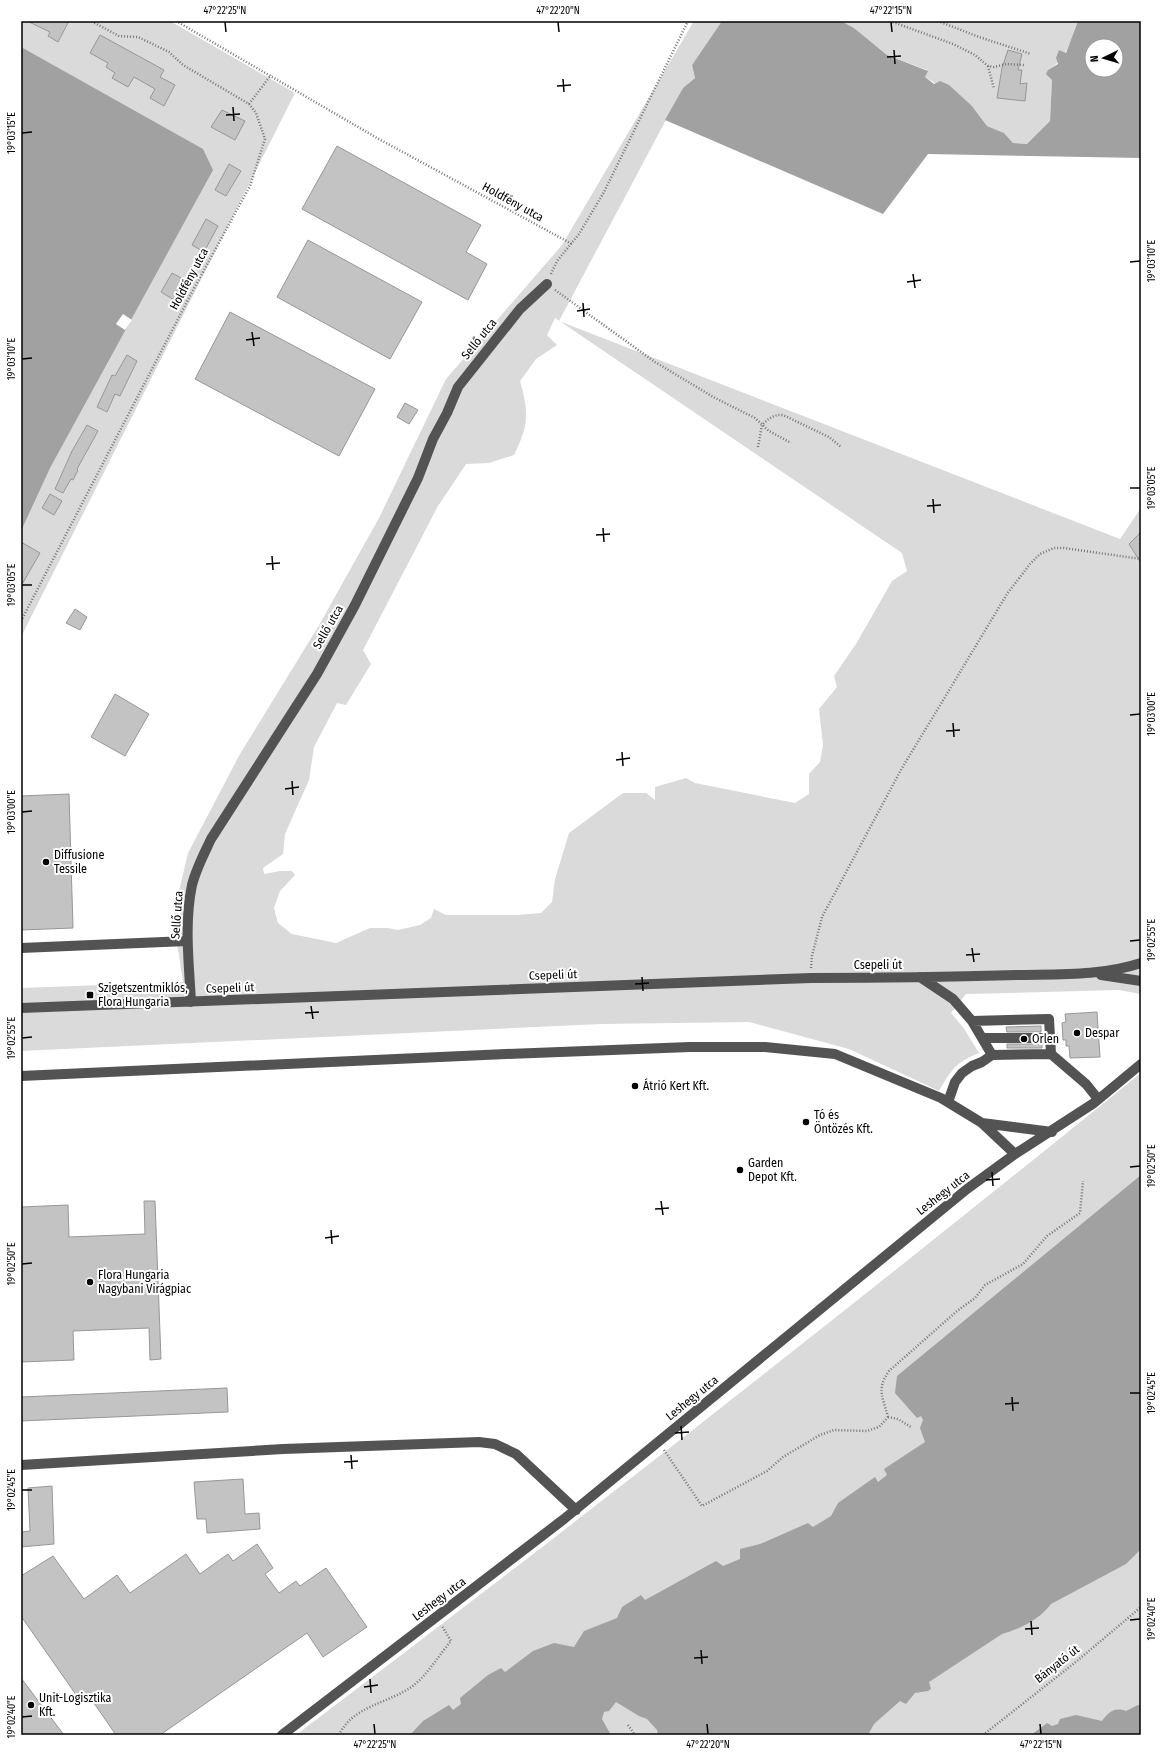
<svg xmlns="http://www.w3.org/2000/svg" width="1162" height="1756" font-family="'Fira Sans Condensed',sans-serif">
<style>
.green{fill:#dadada;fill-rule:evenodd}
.water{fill:#a1a1a1;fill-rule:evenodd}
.pier{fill:#fff}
.building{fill:#c3c3c3;stroke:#979797}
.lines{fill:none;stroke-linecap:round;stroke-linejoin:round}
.path{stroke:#757575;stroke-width:2.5;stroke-dasharray:1 2;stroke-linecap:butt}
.minor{stroke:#535353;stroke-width:10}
.ticks{fill:none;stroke:#000;stroke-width:1.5}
.poi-dot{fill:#000;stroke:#fff;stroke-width:1.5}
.labels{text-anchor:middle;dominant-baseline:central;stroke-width:4;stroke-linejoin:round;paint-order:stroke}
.street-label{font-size:12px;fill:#000;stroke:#fff}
.poi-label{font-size:12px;fill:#000;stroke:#fff;text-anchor:start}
.neatline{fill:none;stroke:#000;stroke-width:1.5}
.ticks-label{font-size:10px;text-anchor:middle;fill:#000}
</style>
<rect width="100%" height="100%" fill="#fff"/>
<path class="green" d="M21,21H170L295,93L21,637Z
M694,21H722L692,65L695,78L683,88L559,321L1120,539L1141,508V994L1119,990L966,994L951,1013L963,1027L979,1053C955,1063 952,1069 939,1091L849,1049L749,1022L602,1024L21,1051V988L183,982L173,917L188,853L240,754L318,627L379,518L446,379L562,245ZM555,318L902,553L907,571L892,581L856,644L834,676L837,687L819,709L823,745L820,762L809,774V794L795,803L695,783L686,778L655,787V800L646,793H623L569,833L555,879L552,902L541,913L518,915H446L434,909L431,918L420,925L398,930L388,928H370L336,943L292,934L278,923L274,908L280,891L295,875L292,871H280L264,874L263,868L283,854L285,834L309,780L314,747L337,703L346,705L371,664L363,650L438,506L466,464L489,463L514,455C529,424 529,414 520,381L536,359L557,345L547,335Z
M841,21H1078C1070,41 1067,59 1048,70L1052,80L1050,121L1028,144L1013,143L1004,133L987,126L972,106L925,77L927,70L887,55L854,28Z
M1141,1073V1735H296C582,1519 863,1298 1141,1073Z"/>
<path class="water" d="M722,21H841L854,28L887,55L928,71L925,77L934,84L940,81L949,85L972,106L987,126L1004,133L1013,143L1027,144L1050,121L1052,80L1046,74L1048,70L1058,64L1056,58L1059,50L1066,53L1078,21H1141V158L928,154L883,214L665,120L683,88L695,78L692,65ZM1092,46H1116V70H1092Z
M21,47L203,149L213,170L50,468L21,531Z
M1141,1175V1549L1126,1564L1051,1604C1040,1619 1020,1629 1002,1634L929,1682L931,1689L928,1691L915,1693L906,1704L900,1701L874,1724L868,1735H658L657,1730L647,1719L639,1716L616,1702L609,1711L604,1712L602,1719L611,1735H410L423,1721L449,1705L453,1710L461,1704L460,1698L488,1675L501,1668L505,1672L533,1651L554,1643L574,1647L584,1631L617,1618L622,1607L641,1595L645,1600L716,1561L723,1566L740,1559V1549L760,1544L808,1523L813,1527L831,1516L838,1503L875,1477L878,1482L887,1475L884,1469L925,1442L920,1428L923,1420L921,1416L917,1418L895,1393L897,1376Z
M1138,1705L1141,1706V1735H1031L1047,1723L1052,1726L1058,1724L1060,1719L1076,1715L1102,1721C1109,1712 1114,1707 1126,1711Z"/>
<path class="pier" d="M123,314L132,320L125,330L116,324Z"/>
<path class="building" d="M27,21H69L58,42L48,36L50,32Z
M100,35L164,70L160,77L175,85L164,106L150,98L155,89L134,77L128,87L112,78L115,73L106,67L108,63L90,53Z
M1008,50L1022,54L1018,70H1022L1020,84L1027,83L1025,101L997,98L1002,68Z
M222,110L245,121L235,140L211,127Z
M337,146L481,225L466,252L487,264L468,300L302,209Z
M229,164L241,171L226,196L215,190Z
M206,219L218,226L204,252L192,245Z
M308,240L422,302L390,359L277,297Z
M172,273L183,279L174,300L161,292Z
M230,312L375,389L339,456L195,379Z
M127,355L137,361L120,396L115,394L107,412L97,407L112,375L115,376Z
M405,403L418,410L409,424L397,417Z
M87,425L98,431L77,469L78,470L73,480L71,479L63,493L55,489L72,451Z
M50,494L62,501L54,515L42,508Z
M1141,532V563L1129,544Z
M21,542L40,553L21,586Z
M75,609L87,617L80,630L66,623Z
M115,694L149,714L125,756L91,737Z
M69,794L73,928L21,930V796Z
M1097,1012L1100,1057L1070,1058L1069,1046H1066V1040H1063L1062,1023L1066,1022L1065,1014Z
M1041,1026V1032H1007L1006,1027Z
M1007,1044H1042V1048H1007Z
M144,1201H155L161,1359L150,1360L149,1328L73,1331L74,1360L21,1362V1207L68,1205L69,1237L145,1234Z
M227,1388L228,1412L21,1421V1397Z
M243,1479L245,1514L259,1513L260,1529L207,1533L206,1519H197L194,1482Z
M52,1486L54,1544L21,1547V1532L30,1531L28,1488Z
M257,1544L273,1568L265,1574L279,1593L296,1581L300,1586L326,1568L367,1627L323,1657L307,1633L160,1735H116L87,1693L79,1699L21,1616V1576L53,1556L84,1599L117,1575L130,1593L186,1554L200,1574L228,1554L233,1561Z
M21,1678L64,1735H21Z"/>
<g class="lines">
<path class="path" d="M176,21L377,138L572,244
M890,21L953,44L975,55L988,66L994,67L1006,64L1024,65
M938,21L979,37L1031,54
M988,66L994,89
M249,104L271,75
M551,274L557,261L579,234L604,192L688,21
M555,290L655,362L715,398L755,418L769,431L791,443
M758,447L762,425C768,419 774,414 783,415L829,437L841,447
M21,621L191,294L250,186L265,139L256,113L249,104L183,65L169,52L138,37L119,36L91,21
M811,968L812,956L822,917L902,768L939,707L1007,594L1030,564L1040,554L1054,548H1064L1141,559
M888,1417C883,1397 876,1390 889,1371L957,1311L975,1298L985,1285L1023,1264L1047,1236L1080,1213L1083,1181
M888,1417L898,1419L911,1427
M664,1450L702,1506L767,1471L783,1457L820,1435L834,1430L867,1431L879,1427L888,1417
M628,1725L635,1735
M339,1735C353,1705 391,1703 414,1685C427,1675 440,1654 451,1641L442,1626
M983,1735L1077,1661L1141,1607"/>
<path class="minor" d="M21,948L187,941
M1101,975L1141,981
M920,977L953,999L972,1021L992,1055
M191,1002C189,963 184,924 192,885C196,869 204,854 211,839L317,674L355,605L418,478L433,439L447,413L458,387L520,309L547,284
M21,1008L811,978C880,978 949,977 1017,975C1058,974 1102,976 1141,963
M972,1021L1049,1019L1051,1054
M982,1038H1050
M21,1076L506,1054L690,1047H765L835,1054L941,1098L982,1123L1015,1154
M948,1102L955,1082L962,1073L972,1066L982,1062L992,1055L1051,1054L1086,1084L1098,1099
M982,1123L1052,1132
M21,1465L283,1449L479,1442L495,1444L516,1454L576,1510
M282,1735L564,1519L967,1189L1015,1154L1094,1103L1141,1064"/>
</g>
<path class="ticks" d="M225,22L226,32M558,22L559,32M891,22L892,32M894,50L895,64M887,57L901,56M563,79L564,92M557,86L571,85M233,107L234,121M226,115L240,114M22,133L32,132M1130,262L1140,261M913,274L915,288M907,282L921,280M583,303L584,317M577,311L590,309M252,332L254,346M246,340L260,338M22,359L32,358M1130,488H1140M933,499L934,513M927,506L941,505M603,528L604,542M596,535L610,534M272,556L273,570M266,564L280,563M22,585H32M1130,715L1140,714M953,723L954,737M946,731L960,730M622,752L623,766M616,760L630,758M292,781L293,795M285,789L299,787M22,812L32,811M1130,941L1140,940M972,948L974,962M966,955L980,954M642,977L643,991M635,984L649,983M311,1006L313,1019M305,1013L319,1012M22,1038L32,1037M1130,1167L1140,1166M992,1172L993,1186M986,1180L1000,1179M661,1201L663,1215M655,1209L669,1208M331,1230L332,1244M325,1238L339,1236M22,1264L32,1263M1130,1393H1140M1012,1397L1013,1411M1005,1404L1019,1403M681,1426L682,1440M675,1433L689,1432M351,1455L352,1469M344,1462L358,1461M22,1490H32M1130,1620L1140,1619M1031,1621L1032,1635M1025,1629L1039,1628M701,1650L702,1664M694,1658L708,1657M370,1679L371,1693M364,1687L378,1685M22,1717L32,1716M374,1724L375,1734M707,1724L708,1734M1040,1724L1041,1734"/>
<g class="poi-dot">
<circle cx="46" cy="862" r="4"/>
<rect x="86" y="991" width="8" height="8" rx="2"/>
<circle cx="1077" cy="1033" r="4"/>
<circle cx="1024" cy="1039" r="4"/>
<circle cx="635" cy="1086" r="4"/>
<circle cx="806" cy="1122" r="4"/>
<circle cx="740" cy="1170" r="4"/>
<circle cx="90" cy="1282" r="4"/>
<circle cx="31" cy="1705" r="4"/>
</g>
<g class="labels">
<g class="street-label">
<text transform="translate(513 202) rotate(29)">Holdfény utca</text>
<text transform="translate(189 279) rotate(-62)">Holdfény utca</text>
<text transform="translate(479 339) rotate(-51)">Sellő utca</text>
<text transform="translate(328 627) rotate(-60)">Sellő utca</text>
<text transform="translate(177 915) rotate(-86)">Sellő utca</text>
<text x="878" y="965">Csepeli út</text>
<text transform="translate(553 975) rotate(-2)">Csepeli út</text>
<text transform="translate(230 988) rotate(-2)">Csepeli út</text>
<text transform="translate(943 1193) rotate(-38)">Leshegy utca</text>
<text transform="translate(692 1398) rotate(-39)">Leshegy utca</text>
<text transform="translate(439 1599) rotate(-37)">Leshegy utca</text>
<text transform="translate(1057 1664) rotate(-38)">Bányató út</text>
</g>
<g class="poi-label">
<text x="54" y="855">Diffusione<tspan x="54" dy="14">Tessile</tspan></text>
<text x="98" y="988">Szigetszentmiklós,<tspan x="98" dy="14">Flora Hungaria</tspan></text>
<text x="1085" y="1033">Despar</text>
<text x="1032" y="1039">Orlen</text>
<text x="643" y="1086">Átrió Kert Kft.</text>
<text x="814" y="1115">Tó és<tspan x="814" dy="14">Öntözés Kft.</tspan></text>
<text x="748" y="1163">Garden<tspan x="748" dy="14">Depot Kft.</tspan></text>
<text x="98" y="1275">Flora Hungaria<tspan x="98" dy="14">Nagybani Virágpiac</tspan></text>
<text x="39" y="1698">Unit-Logisztika<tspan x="39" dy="14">Kft.</tspan></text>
</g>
</g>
<rect width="1162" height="1756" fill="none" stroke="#ffffff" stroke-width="44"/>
<g transform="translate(1104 58) rotate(265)"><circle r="19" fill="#ffffff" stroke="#999999"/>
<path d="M0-3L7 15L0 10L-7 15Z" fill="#000000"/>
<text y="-6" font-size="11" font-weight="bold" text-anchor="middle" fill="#000000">N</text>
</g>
<rect x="22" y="22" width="1118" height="1712" class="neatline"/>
<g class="ticks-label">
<text x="225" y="14">47°22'25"N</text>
<text x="558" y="14">47°22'20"N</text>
<text x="891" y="14">47°22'15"N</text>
<text transform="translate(11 133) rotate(-90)" y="4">19°03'15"E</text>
<text transform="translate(1151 261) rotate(-90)" y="4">19°03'10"E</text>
<text transform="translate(11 359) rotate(-90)" y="4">19°03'10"E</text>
<text transform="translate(1151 488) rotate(-90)" y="4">19°03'05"E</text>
<text transform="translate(11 585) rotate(-90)" y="4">19°03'05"E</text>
<text transform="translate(1151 714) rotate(-90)" y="4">19°03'00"E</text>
<text transform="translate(11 812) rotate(-90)" y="4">19°03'00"E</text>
<text transform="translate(1151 940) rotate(-90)" y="4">19°02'55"E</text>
<text transform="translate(11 1038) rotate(-90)" y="4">19°02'55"E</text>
<text transform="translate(1151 1166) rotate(-90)" y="4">19°02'50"E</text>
<text transform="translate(11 1264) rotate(-90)" y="4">19°02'50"E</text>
<text transform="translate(1151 1393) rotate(-90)" y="4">19°02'45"E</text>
<text transform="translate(11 1490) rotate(-90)" y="4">19°02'45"E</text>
<text transform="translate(1151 1619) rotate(-90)" y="4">19°02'40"E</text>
<text transform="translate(11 1717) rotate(-90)" y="4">19°02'40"E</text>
<text x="375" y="1748">47°22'25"N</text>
<text x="708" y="1748">47°22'20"N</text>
<text x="1041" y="1748">47°22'15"N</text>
</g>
</svg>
